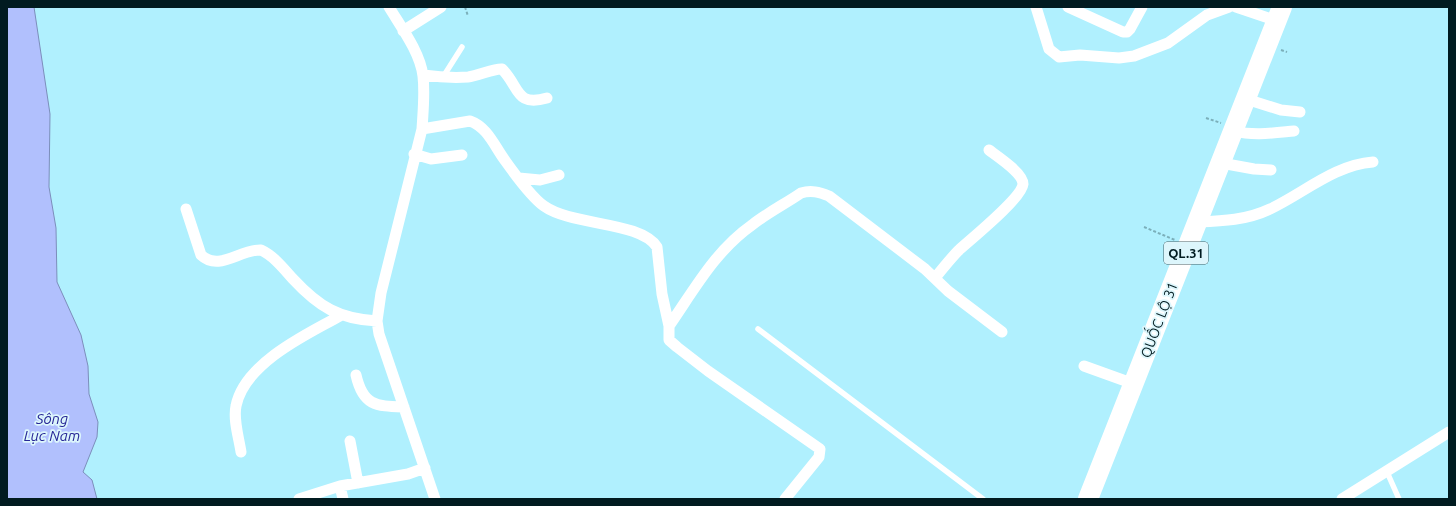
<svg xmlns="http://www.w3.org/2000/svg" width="1456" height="506" font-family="Ubuntu,sans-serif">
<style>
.water{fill:#b1c0fd;stroke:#7c8ebb}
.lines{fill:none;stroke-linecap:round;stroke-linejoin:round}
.path{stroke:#7bafba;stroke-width:2;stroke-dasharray:3 2;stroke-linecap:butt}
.lane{stroke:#fff;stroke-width:5.5}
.street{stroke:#fff;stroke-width:11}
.highway{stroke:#fff;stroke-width:20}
.labels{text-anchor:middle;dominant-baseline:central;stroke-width:3.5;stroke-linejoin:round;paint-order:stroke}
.shield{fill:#ddf6fc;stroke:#435d62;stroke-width:1}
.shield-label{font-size:13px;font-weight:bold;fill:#011b20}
.street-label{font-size:14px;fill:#011b20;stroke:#ddf6fc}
.water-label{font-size:15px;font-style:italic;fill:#272797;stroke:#ddf6fc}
</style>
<rect width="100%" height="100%" fill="#b0f0fe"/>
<path class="water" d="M7,7H34L50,114L49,187L56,228L57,282L81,335L88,366L89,394L98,422L97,437L83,472L92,480L97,499H7Z"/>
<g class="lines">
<path class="path" d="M465,7L468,16
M1281,50L1287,52
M1206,118L1221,123
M1144,227L1175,240"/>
<path class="lane" d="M443,77L462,47
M758,329L983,499
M1387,472L1399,499"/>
<path class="street" d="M389,7C401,27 420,52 423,76C425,94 423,112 422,129L381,293L377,321L379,334L435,499
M1036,7L1049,49L1059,57L1080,55L1119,58L1134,56L1168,43L1207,15L1229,7
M1068,7L1123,32H1127L1130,29L1142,7
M1236,7L1277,21
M403,31L441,7
M423,75C438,77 453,78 468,77C478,76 495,68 502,69C520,87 515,107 547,98
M1246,99L1281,110L1300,112
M422,129L470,121C487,127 494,145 504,159C514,173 530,196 544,206C572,226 640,221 657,247L662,294L669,326
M1234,131C1254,136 1273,133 1294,131
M414,154L431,159L462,155
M1221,163L1254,169L1271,170
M519,178L540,180L559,175
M186,209L201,255C219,272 240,249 261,250C274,256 284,269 293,279C319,307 339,319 377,321
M1198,222C1223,221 1247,220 1270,209C1304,193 1334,165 1373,162
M935,278C943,268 951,258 959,250C971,239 1022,198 1023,184C1023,173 997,156 989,150
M1084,366L1134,384
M356,375C363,406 376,406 404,407
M350,441L358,483
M241,452C239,438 233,420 236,406C244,364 306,334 340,316
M340,486L343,499
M299,499L340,486L408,474L425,468
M785,499L819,457L820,449L708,371L677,347L669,340V326C694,290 715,251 752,225C767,213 785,204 801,193C811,190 819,192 829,196L925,269L948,291L1002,332
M1342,499L1449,432"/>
<path class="highway" d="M1088,499L1282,7"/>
</g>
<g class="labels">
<rect class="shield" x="1164" y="242" width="44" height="22" rx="3"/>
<g class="shield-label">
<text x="1186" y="253">QL.31</text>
</g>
<g class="street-label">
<text transform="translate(1159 320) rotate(-69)">QUỐC LỘ 31</text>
</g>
<g class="water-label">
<text x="52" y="418">Sông<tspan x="52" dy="17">Lục Nam</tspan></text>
</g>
</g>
<rect width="1456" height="506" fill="none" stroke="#011b20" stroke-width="16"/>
</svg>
